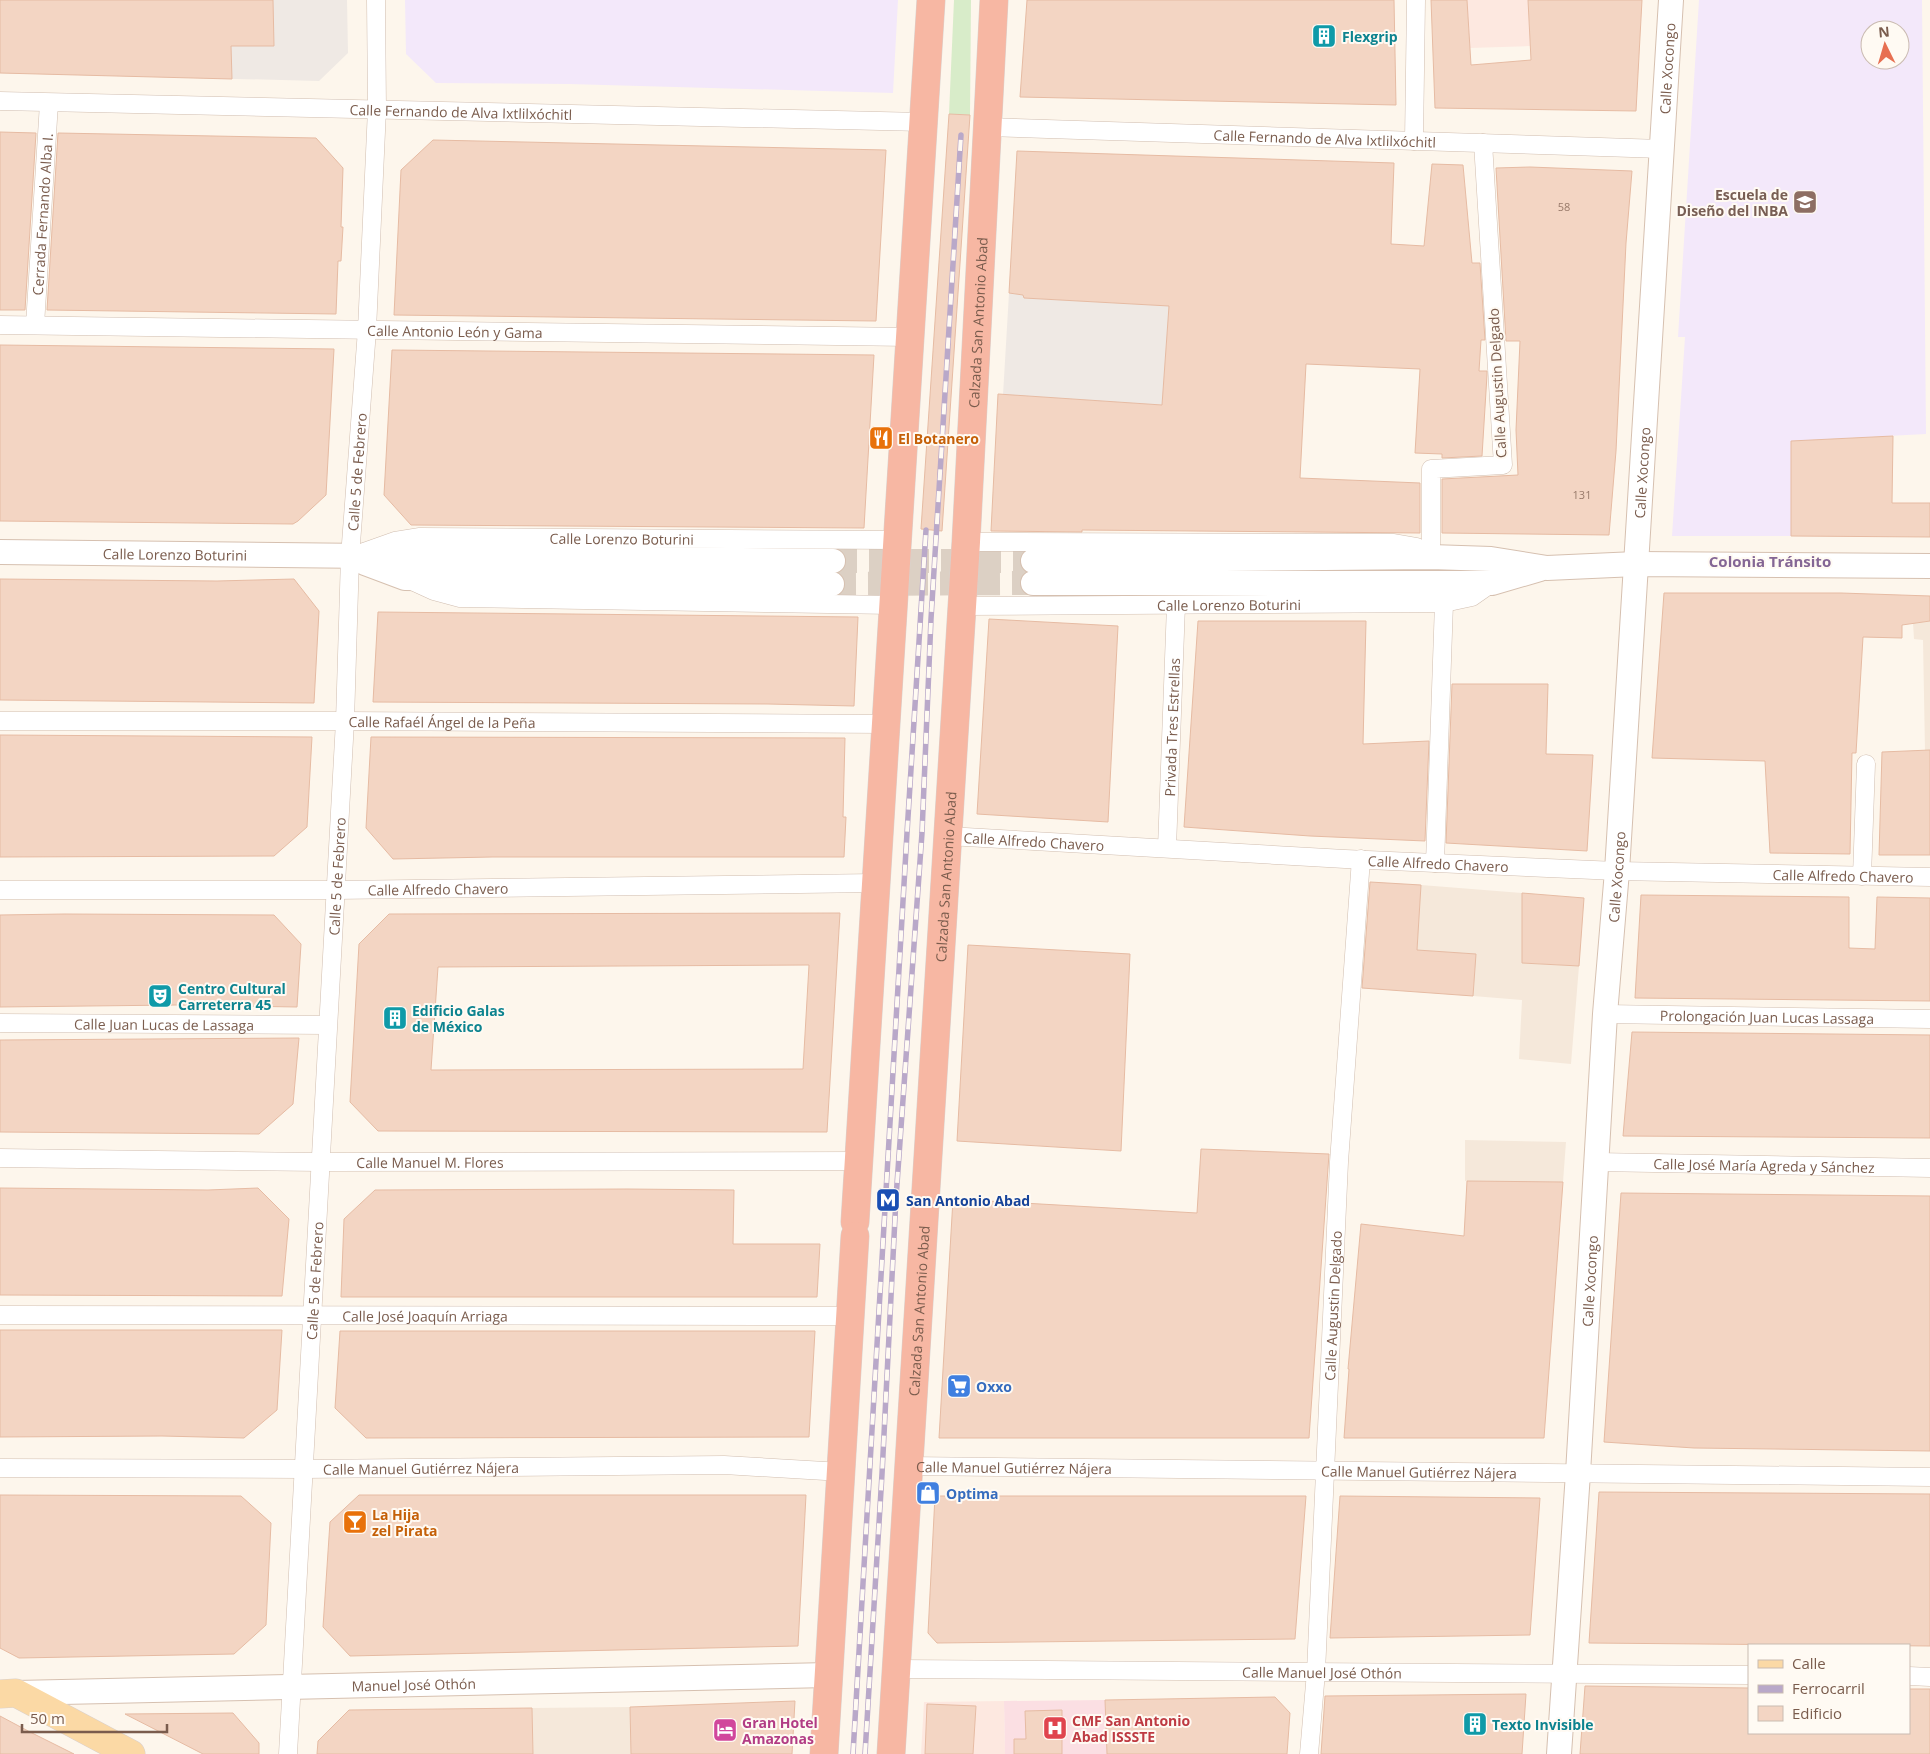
<svg xmlns="http://www.w3.org/2000/svg" width="1930" height="1754" font-family="'Open Sans',sans-serif">
<style>
.residential{fill:#f5e8da}
.commercial{fill:#fde8e0}
.industrial{fill:#efe9e4}
.education{fill:#f3e8fa;fill-rule:evenodd}
.medical{fill:#fbdfe3}
.green{fill:#d8ecc9}
.building{fill:#f3d5c3;stroke:#e6bba3;fill-rule:evenodd}
.lines{fill:none;stroke-linecap:round;stroke-linejoin:round}
.secondary-tunnel{stroke:#dcd0c4;stroke-width:24;stroke-dasharray:24 12;stroke-linecap:butt}
.street-casing{stroke:#d1beb0;stroke-width:19}
.secondary-casing{stroke:#d6c0b0;stroke-width:26}
.primary-casing{stroke:#dad1cd;stroke-width:29}
.highway-casing{stroke:#dad1cd;stroke-width:29}
.street{stroke:#fff;stroke-width:18}
.secondary{stroke:#fff;stroke-width:24}
.primary{stroke:#fbd9a5;stroke-width:28}
.highway{stroke:#f7b7a3;stroke-width:28}
.rail-casing{stroke:#b9a8c9;stroke-width:5.5}
.rail{stroke:#fffaf3;stroke-width:4;stroke-dasharray:11;stroke-linecap:butt}
.labels{text-anchor:middle;dominant-baseline:central;stroke-width:4;stroke-linejoin:round;paint-order:stroke}
.number-label{font-size:11px;fill:#987a6a}
.culture-label{font-size:14px;font-weight:bold;fill:#0d838f;stroke:#fffaf3;text-anchor:start}
.street-label{font-size:14px;fill:#7a5c4d;stroke:#fffaf3}
.education-label{font-size:14px;font-weight:bold;fill:#785e54;stroke:#fffaf3;text-anchor:end}
.food-label{font-size:14px;font-weight:bold;fill:#c56008;stroke:#fffaf3;text-anchor:start}
.transit-label{font-size:14px;font-weight:bold;fill:#164399;stroke:#fffaf3;text-anchor:start}
.shop-label{font-size:14px;font-weight:bold;fill:#366cbe;stroke:#fffaf3;text-anchor:start}
.health-label{font-size:14px;font-weight:bold;fill:#be3a42;stroke:#fffaf3;text-anchor:start}
.hotel-label{font-size:14px;font-weight:bold;fill:#b23c85;stroke:#fffaf3;text-anchor:start}
.neighbourhood-label{font-size:15px;font-weight:bold;fill:#846695;stroke:#fffaf3}
</style>
<rect width="100%" height="100%" fill="#fdf6ec"/>
<path class="residential" d="M1930,621V750L1925,751L1923,640L1914,639L1913,623Z
M1421,885L1522,893V963L1579,966L1571,1064L1519,1059L1522,1000L1473,996L1475,954L1417,950Z
M1465,1140L1566,1142L1563,1182L1465,1181Z
M630,1707L631,1754H533L532,1708Z"/>
<path class="commercial" d="M1431,0H1528L1530,46L1470,48L1468,14L1431,17Z
M1004,1701L1005,1754H921L924,1702Z"/>
<path class="industrial" d="M0,0H347L348,53L319,81L0,73Z
M1009,293L1023,295L1024,298L1169,306L1162,405L1003,395Z"/>
<path class="education" d="M405,0H898L893,93L569,84L436,83L406,54Z
M1699,0H1922L1926,434L1791,441V536H1672L1685,337H1678ZM1870,30H1900V60H1870Z"/>
<path class="medical" d="M1105,1700L1107,1754H1005L1004,1701Z"/>
<path class="green" d="M954,0H971L970,115L949,114Z"/>
<path class="building" d="M0,0H273L274,46H231L232,79L0,73Z
M1027,0H1394L1396,105L1020,97Z
M1431,0H1467L1471,65L1531,60L1528,0H1642L1636,111L1435,108Z
M949,114L970,115L942,531L921,529Z
M0,132L36,133L25,310H0Z
M58,133L316,138L343,168L341,227H343L341,261H338L336,314L47,310Z
M433,140L886,150L876,321L394,315L401,170Z
M1017,151L1394,163L1391,244L1424,246L1432,164L1463,165L1472,263H1480L1485,340H1481L1479,371H1487V375L1482,456L1442,458V454L1415,453L1420,369L1306,364L1300,478L1420,483V533L1082,530V532L991,531L998,394L1162,405L1169,306L1024,298L1023,295L1009,293Z
M1530,167L1632,171L1626,243L1616,451L1609,535L1442,533V479L1518,475L1516,430L1520,341H1506L1496,168Z
M0,345L334,349L326,495L298,521L293,524L0,521Z
M392,350L874,355L864,528L411,525L384,495Z
M1893,436L1892,503H1930V537L1791,536V441Z
M0,579L217,581L294,579L319,611L314,703L0,700Z
M1664,593H1841L1930,596V621L1902,625V638L1863,637L1856,753H1852L1850,854L1770,853L1765,761L1652,758Z
M378,612L858,617L854,706L768,704L373,702Z
M989,619L1118,626L1108,822L977,814Z
M1198,621H1366L1363,744L1429,741L1425,841L1310,836L1184,827Z
M1452,684H1548L1546,754L1593,755L1587,851L1446,843Z
M0,735L312,737L307,827L274,856L0,857Z
M371,737L845,738L843,817H846L844,857H492L393,859L366,828Z
M1930,750V855H1879L1882,752Z
M1370,882L1421,885L1417,950L1476,954L1473,996L1362,988Z
M1522,893L1584,898L1579,966L1522,963Z
M1641,895L1849,897V948L1875,949L1877,897L1930,898V1001L1635,998Z
M840,913L827,1132L378,1131L350,1102L359,944L389,914ZM809,965L803,1069L431,1070L438,967Z
M64,914L274,915L301,944L297,1007L177,1005L0,1007V915Z
M968,945L1130,954L1121,1151L957,1141Z
M1632,1032L1930,1035V1138L1623,1136Z
M299,1038L293,1104L259,1134L0,1132V1040Z
M1201,1149L1329,1154L1309,1438H939L953,1199L1197,1213Z
M1467,1181L1563,1182L1544,1438H1344L1349,1369H1348L1361,1224L1464,1236Z
M0,1188L208,1190L258,1188L289,1219L282,1296L0,1295Z
M627,1189L734,1190L733,1244H820L817,1297H341L344,1219L375,1190Z
M1621,1193L1930,1196V1451L1694,1448L1604,1442Z
M0,1330H282L277,1410L244,1438L162,1436L0,1437Z
M340,1331H815L809,1437L366,1438L335,1408Z
M1599,1492L1930,1494V1646L1589,1643Z
M0,1495L241,1496L271,1523L266,1625L234,1654L19,1658L0,1648Z
M359,1495H806L798,1646L350,1656L323,1627L330,1522Z
M935,1496H1306L1295,1639L937,1643L928,1633Z
M1340,1496L1540,1498L1530,1635L1330,1638Z
M1585,1686L1749,1688V1733H1909V1689H1930V1754H1580Z
M1526,1694L1522,1754H1321L1325,1696Z
M1275,1697L1290,1713L1287,1754H1107L1105,1700Z
M795,1701L792,1754H631L630,1707Z
M927,1704L976,1706L973,1754H925Z
M532,1708L533,1754H317L318,1741L349,1710Z
M1062,1710V1754H1014V1739H1026L1025,1711Z
M233,1713L259,1743V1754H203L125,1714Z
M0,1716L30,1732L74,1754H0Z"/>
<g class="lines">
<path class="secondary-tunnel" d="M833,561H1033
M832,584L1033,583"/>
<defs>
<g id="street">
<path id="s1" d="M0,101L923,122"/>
<path id="s2" d="M987,127L1662,149"/>
<path d="M1414,141L1416,0"/>
<path id="s3" d="M0,325L909,337"/>
<path id="s4" d="M35,325L49,103"/>
<path d="M966,542L1394,543L1417,547L1428,556"/>
<path id="s5" d="M364,552L395,541L420,537L897,540"/>
<path d="M1431,557V469L1503,465L1483,143"/>
<path d="M410,580L434,591L460,598L893,605"/>
<path id="s6" d="M963,606L1444,603L1472,597L1492,583"/>
<path id="s7" d="M0,721H345L886,724"/>
<path id="s8" d="M948,836L1345,859L1617,871L1930,877"/>
<path id="s9" d="M1167,848L1176,605"/>
<path d="M1435,863L1444,603"/>
<path d="M1862,876L1866,764"/>
<path id="s10" d="M0,890H335L876,883"/>
<path id="s11" d="M1605,1014L1930,1019"/>
<path id="s12" d="M0,1023L327,1025"/>
<path id="s13" d="M0,1158L320,1162L859,1161"/>
<path id="s14" d="M1596,1162L1930,1168"/>
<path id="s15" d="M0,1315L850,1316"/>
<path id="s16" d="M909,1466L1930,1477"/>
<path id="s17" d="M0,1468L303,1469L724,1465L842,1472"/>
<path id="s18" d="M896,1669L1749,1675"/>
<path d="M1909,1676L1930,1677"/>
<path id="s19" d="M288,1754L345,721L350,557L367,330L377,109L376,0"/>
<path id="s20" d="M1309,1754L1316,1672L1339,1162L1361,859"/>
</g>
<g id="secondary">
<path id="s21" d="M0,552L833,561"/>
<path d="M1033,561L1431,557L1491,559L1547,568L1636,564L1930,566"/>
<path d="M365,563L405,578L832,584"/>
<path d="M1033,583H1492L1540,569"/>
<path id="s22" d="M13,1692L16,1693L828,1675"/>
<path id="s23" d="M1559,1754L1578,1473L1605,1014L1617,871L1671,0"/>
</g>
<path id="primary" d="M0,1694L16,1693L131,1754"/>
<g id="highway">
<path d="M855,1222L931,0"/>
<path d="M824,1754L855,1236"/>
<path id="s24" d="M891,1754L966,542L994,0"/>
</g>
</defs>
<use href="#street" class="street-casing"/>
<use href="#secondary" class="secondary-casing"/>
<use href="#primary" class="primary-casing"/>
<use href="#highway" class="highway-casing"/>
<use href="#street" class="street"/>
<use href="#secondary" class="secondary"/>
<use href="#primary" class="primary"/>
<use href="#highway" class="highway"/>
<defs>
<path id="rail" d="M853,1754L907,833L926,530
M865,1754L882,1474L896,1198L922,833L931,619L961,135"/>
</defs>
<use href="#rail" class="rail-casing"/>
<use href="#rail" class="rail"/>
</g>
<defs>
<symbol id="building-square" viewBox="-11 -11 22 22"><rect x="-9" y="-9" width="18" height="18" rx="4" fill="#0f9aa8" stroke="#fffaf3"/><path d="M-4-6H4V6H1V3H-1V6H-4ZM-2.5-4.3h1.7v1.8h-1.7ZM.8-4.3h1.7v1.8H.8ZM-2.5-1h1.7V.8h-1.7ZM.8-1h1.7V.8H.8Z" fill="#fff"/></symbol>
<symbol id="university-square" viewBox="-11 -11 22 22"><rect x="-9" y="-9" width="18" height="18" rx="4" fill="#8d6e63" stroke="#fffaf3"/><path d="M0-5L7-2L0 1L-7-2ZM-4 1L0 2.5L4 1V4Q0 6-4 4Z" fill="#fff"/></symbol>
<symbol id="restaurant-square" viewBox="-11 -11 22 22"><rect x="-9" y="-9" width="18" height="18" rx="4" fill="#e8710a" stroke="#fffaf3"/><path d="M-5-6h1v4h1v-4h1v4h1v-4h1v5L-1.5 .5V6h-2V.5L-5-1ZM5-6V6H3V1.5H1.5Q1.5-4 5-6Z" fill="#fff"/></symbol>
<symbol id="theatre-square" viewBox="-11 -11 22 22"><rect x="-9" y="-9" width="18" height="18" rx="4" fill="#0f9aa8" stroke="#fffaf3"/><path d="M-5-5.5Q0-4 5-5.5V0Q5 5 0 6Q-5 5-5 0ZM-3.3-2.5H-1v1.5H-3.3ZM1-2.5H3.3v1.5H1ZM-2.8 1Q0 5.5 2.8 1Z" fill="#fff"/></symbol>
<symbol id="metro-square" viewBox="-11 -11 22 22"><rect x="-9" y="-9" width="18" height="18" rx="4" fill="#1a4fb4" stroke="#fffaf3"/><path d="M-5.5 5V-5H-3L0 0L3-5H5.5V5H3V-.5L0 4L-3-.5V5Z" fill="#fff"/></symbol>
<symbol id="supermarket-square" viewBox="-11 -11 22 22"><rect x="-9" y="-9" width="18" height="18" rx="4" fill="#3f7fe0" stroke="#fffaf3"/><path d="M-6-5.5h2.5l.6 2H6L4.5 2H-2.5L-4.4-4H-6ZM-1.5 3.2a1.3 1.3 0 1 0 .1 0ZM3 3.2a1.3 1.3 0 1 0 .1 0Z" fill="#fff"/></symbol>
<symbol id="shop-square" viewBox="-11 -11 22 22"><rect x="-9" y="-9" width="18" height="18" rx="4" fill="#3f7fe0" stroke="#fffaf3"/><path d="M-5-2.5h2.3a2.7 3.5 0 0 1 5.4 0H5L5.5 6h-11ZM-1.5-2.5h3a1.5 2.3 0 0 0-3 0Z" fill="#fff"/></symbol>
<symbol id="bar-square" viewBox="-11 -11 22 22"><rect x="-9" y="-9" width="18" height="18" rx="4" fill="#e8710a" stroke="#fffaf3"/><path d="M-6-5H6L.8 .8V4.5H3.5V6h-7V4.5H-.8V.8Z" fill="#fff"/></symbol>
<symbol id="hospital-square" viewBox="-11 -11 22 22"><rect x="-9" y="-9" width="18" height="18" rx="4" fill="#e0444e" stroke="#fffaf3"/><path d="M-5-5h3v3.5h4V-5h3V5h-3V1.5h-4V5h-3Z" fill="#fff"/></symbol>
<symbol id="hotel-square" viewBox="-11 -11 22 22"><rect x="-9" y="-9" width="18" height="18" rx="4" fill="#d1479c" stroke="#fffaf3"/><path d="M-6-4.5h1.5V1H6V5H4.5V3h-9V5H-6ZM-4 0a1.8 1.8 0 1 1 3.6 0ZM.5 0V-2.5h3Q6-2.5 6 0Z" fill="#fff"/></symbol>
</defs>
<g fill-rule="evenodd">
<use href="#building-square" x="1310" y="22" width="28" height="28"/>
<use href="#university-square" x="1791" y="188" width="28" height="28"/>
<use href="#restaurant-square" x="867" y="424" width="28" height="28"/>
<use href="#theatre-square" x="146" y="982" width="28" height="28"/>
<use href="#building-square" x="381" y="1004" width="28" height="28"/>
<use href="#metro-square" x="874" y="1186" width="28" height="28"/>
<use href="#supermarket-square" x="945" y="1372" width="28" height="28"/>
<use href="#shop-square" x="914" y="1479" width="28" height="28"/>
<use href="#bar-square" x="341" y="1508" width="28" height="28"/>
<use href="#building-square" x="1461" y="1710" width="28" height="28"/>
<use href="#hospital-square" x="1041" y="1714" width="28" height="28"/>
<use href="#hotel-square" x="711" y="1716" width="28" height="28"/>
</g>
<g class="labels">
<g class="number-label">
<text x="1564" y="206">58</text>
<text x="1582" y="494">131</text>
</g>
<g class="culture-label">
<text x="1342" y="36">Flexgrip</text>
<text x="178" y="988">Centro Cultural<tspan x="178" dy="16">Carreterra 45</tspan></text>
<text x="412" y="1010">Edificio Galas<tspan x="412" dy="16">de México</tspan></text>
<text x="1492" y="1724">Texto Invisible</text>
</g>
<g class="street-label">
<text stroke="none"><textPath href="#s23" startOffset="1689">Calle Xocongo</textPath></text>
<text stroke="none"><textPath href="#s1" startOffset="461">Calle Fernando de Alva Ixtlilxóchitl</textPath></text>
<text stroke="none"><textPath href="#s2" startOffset="338">Calle Fernando de Alva Ixtlilxóchitl</textPath></text>
<text stroke="none"><textPath href="#s4" startOffset="111">Cerrada Fernando Alba I.</textPath></text>
<text stroke="none"><textPath href="#s24" startOffset="1434">Calzada San Antonio Abad</textPath></text>
<text stroke="none"><textPath href="#s3" startOffset="455">Calle Antonio León y Gama</textPath></text>
<text transform="translate(1497 383) rotate(-93)">Calle Augustin Delgado</text>
<text stroke="none"><textPath href="#s19" startOffset="1284">Calle 5 de Febrero</textPath></text>
<text stroke="none"><textPath href="#s23" startOffset="1284">Calle Xocongo</textPath></text>
<text stroke="none"><textPath href="#s5" startOffset="260">Calle Lorenzo Boturini</textPath></text>
<text stroke="none"><textPath href="#s21" startOffset="175">Calle Lorenzo Boturini</textPath></text>
<text stroke="none"><textPath href="#s6" startOffset="266">Calle Lorenzo Boturini</textPath></text>
<text stroke="none"><textPath href="#s7" startOffset="442">Calle Rafaél Ángel de la Peña</textPath></text>
<text stroke="none"><textPath href="#s9" startOffset="121">Privada Tres Estrellas</textPath></text>
<text stroke="none"><textPath href="#s8" startOffset="86">Calle Alfredo Chavero</textPath></text>
<text stroke="none"><textPath href="#s8" startOffset="491">Calle Alfredo Chavero</textPath></text>
<text stroke="none"><textPath href="#s8" startOffset="896">Calle Alfredo Chavero</textPath></text>
<text stroke="none"><textPath href="#s19" startOffset="879">Calle 5 de Febrero</textPath></text>
<text stroke="none"><textPath href="#s24" startOffset="879">Calzada San Antonio Abad</textPath></text>
<text stroke="none"><textPath href="#s23" startOffset="879">Calle Xocongo</textPath></text>
<text stroke="none"><textPath href="#s10" startOffset="438">Calle Alfredo Chavero</textPath></text>
<text stroke="none"><textPath href="#s11" startOffset="162">Prolongación Juan Lucas Lassaga</textPath></text>
<text stroke="none"><textPath href="#s12" startOffset="164">Calle Juan Lucas de Lassaga</textPath></text>
<text stroke="none"><textPath href="#s13" startOffset="430">Calle Manuel M. Flores</textPath></text>
<text stroke="none"><textPath href="#s14" startOffset="168">Calle José María Agreda y Sánchez</textPath></text>
<text stroke="none"><textPath href="#s19" startOffset="474">Calle 5 de Febrero</textPath></text>
<text stroke="none"><textPath href="#s23" startOffset="474">Calle Xocongo</textPath></text>
<text stroke="none"><textPath href="#s20" startOffset="449">Calle Augustin Delgado</textPath></text>
<text stroke="none"><textPath href="#s24" startOffset="444">Calzada San Antonio Abad</textPath></text>
<text stroke="none"><textPath href="#s15" startOffset="425">Calle José Joaquín Arriaga</textPath></text>
<text stroke="none"><textPath href="#s16" startOffset="105">Calle Manuel Gutiérrez Nájera</textPath></text>
<text stroke="none"><textPath href="#s17" startOffset="421">Calle Manuel Gutiérrez Nájera</textPath></text>
<text stroke="none"><textPath href="#s16" startOffset="510">Calle Manuel Gutiérrez Nájera</textPath></text>
<text stroke="none"><textPath href="#s18" startOffset="426">Calle Manuel José Othón</textPath></text>
<text stroke="none"><textPath href="#s22" startOffset="401">Manuel José Othón</textPath></text>
</g>
<g class="education-label">
<text x="1788" y="194">Escuela de<tspan x="1788" dy="16">Diseño del INBA</tspan></text>
</g>
<g class="food-label">
<text x="898" y="438">El Botanero</text>
<text x="372" y="1514">La Hija<tspan x="372" dy="16">zel Pirata</tspan></text>
</g>
<g class="transit-label">
<text x="906" y="1200">San Antonio Abad</text>
</g>
<g class="shop-label">
<text x="976" y="1386">Oxxo</text>
<text x="946" y="1493">Optima</text>
</g>
<g class="health-label">
<text x="1072" y="1720">CMF San Antonio<tspan x="1072" dy="16">Abad ISSSTE</tspan></text>
</g>
<g class="hotel-label">
<text x="742" y="1722">Gran Hotel<tspan x="742" dy="16">Amazonas</tspan></text>
</g>
<g class="neighbourhood-label">
<text x="1770" y="561">Colonia Tránsito</text>
</g>
</g>
<rect x="1748" y="1644" width="162" height="90" fill="#fffaf3" stroke="#cabbb1"/>
<rect x="1758" y="1660" width="25" height="8" fill="#fbd9a5" stroke="#cabbb1"/>
<text x="1792" y="1669" font-size="15" fill="#7a5c4d">Calle</text>
<rect x="1758" y="1685" width="25" height="8" fill="#b9a8c9" stroke="#cabbb1"/>
<text x="1792" y="1694" font-size="15" fill="#7a5c4d">Ferrocarril</text>
<rect x="1758" y="1706" width="25" height="15" fill="#f3d5c3" stroke="#cabbb1"/>
<text x="1792" y="1719" font-size="15" fill="#7a5c4d">Edificio</text>
<g transform="translate(1885 45) rotate(355)"><circle r="24" fill="#fffaf3" stroke="#cabbb1"/>
<path d="M0-4L9 19L0 12L-9 19Z" fill="#e76f51"/>
<text y="-8" font-size="14" font-weight="bold" text-anchor="middle" fill="#7a5c4d">N</text>
</g>
<path d="M22 1724v8h145v-8" fill="none" stroke="#7a5c4d" stroke-width="2.5"/>
<text x="30" y="1724" font-size="15" fill="#7a5c4d" stroke="#fffaf3" stroke-width="4" paint-order="stroke">50 m</text>
</svg>
